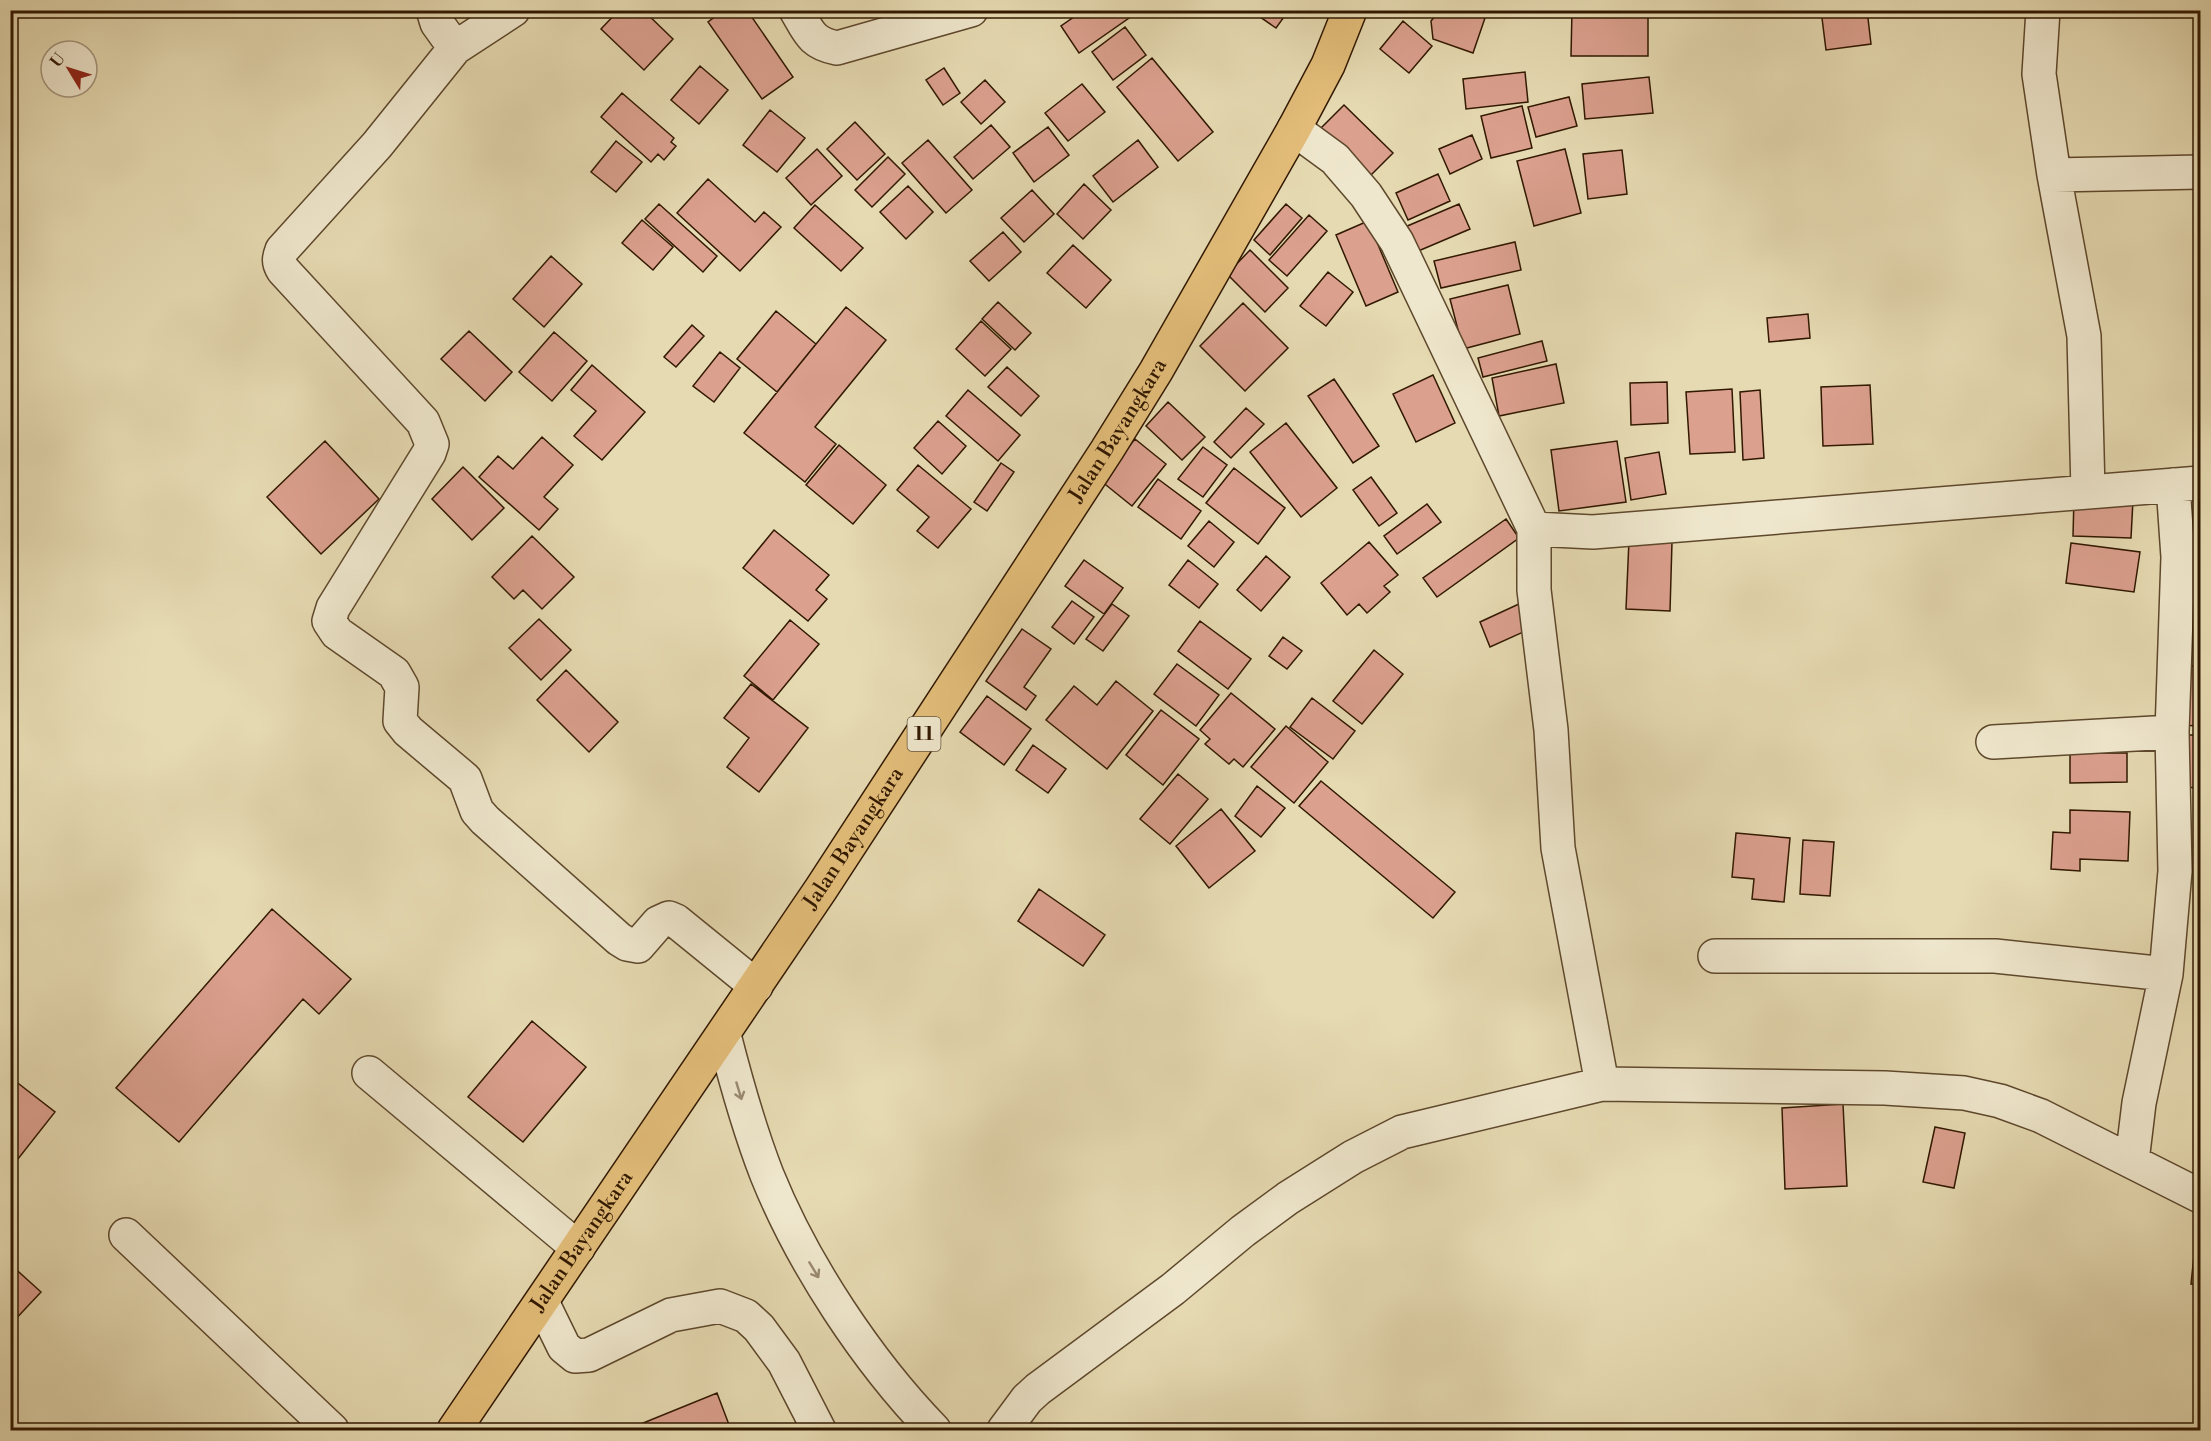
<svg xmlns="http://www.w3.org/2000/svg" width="2211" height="1441" font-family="'Libre Bodoni',serif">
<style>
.building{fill:#dba08e;stroke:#311800;stroke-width:1.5}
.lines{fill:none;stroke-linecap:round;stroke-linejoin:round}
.minor-casing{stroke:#5e482c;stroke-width:36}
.highway-casing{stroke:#311800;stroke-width:36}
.minor{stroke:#efe7cd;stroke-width:33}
.highway{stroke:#e3bd79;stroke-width:33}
.oneway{stroke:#9a8a71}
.labels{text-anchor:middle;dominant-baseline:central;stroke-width:6;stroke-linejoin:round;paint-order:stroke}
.shield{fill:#efe7cd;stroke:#6a563e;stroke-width:1.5}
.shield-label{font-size:20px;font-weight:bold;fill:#311800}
.street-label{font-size:21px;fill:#311800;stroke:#efe7cd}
</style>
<rect width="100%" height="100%" fill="#e6dab2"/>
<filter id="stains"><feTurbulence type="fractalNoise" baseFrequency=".00333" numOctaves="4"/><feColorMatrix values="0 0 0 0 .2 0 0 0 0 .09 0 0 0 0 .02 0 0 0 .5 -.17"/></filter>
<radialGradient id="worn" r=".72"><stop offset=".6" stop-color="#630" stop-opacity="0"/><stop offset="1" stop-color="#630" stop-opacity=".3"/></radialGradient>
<path class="building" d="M619,10H643L673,39L644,70L601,29Z
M724,10H747L793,77L762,99L708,22Z
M1084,10H1139V11L1079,53L1061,26Z
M1250,10H1289L1276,28Z
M1440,10H1464L1485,18L1473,53L1433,39L1431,21Z
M1572,10H1648V56H1571Z
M1821,10H1867L1871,44L1826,50Z
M1403,21L1432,46L1409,73L1380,49Z
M1125,27L1146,55L1113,80L1092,52Z
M1152,58L1213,132L1178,161L1117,87Z
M700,66L728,90L699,124L671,100Z
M944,68L960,93L943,105L926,80Z
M1525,72L1528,102L1466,109L1463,79Z
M1649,77L1653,113L1585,119L1582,84Z
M985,80L1005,102L981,124L961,102Z
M1082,84L1105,112L1068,141L1045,113Z
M622,93L674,138L671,142L676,146L664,160L658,154L651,162L601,117Z
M1569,97L1577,126L1536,137L1528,107Z
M1344,105L1393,153L1370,176L1321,128Z
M1522,106L1532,148L1491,158L1481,116Z
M770,110L805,138L777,172L743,145Z
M855,122L885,154L857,180L827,149Z
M991,125L1010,147L973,179L954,157Z
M1048,127L1069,155L1034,182L1013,153Z
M1472,135L1482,159L1450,174L1439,149Z
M928,140L972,190L946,213L902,163Z
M1138,140L1158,167L1113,202L1093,176Z
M616,141L642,162L616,192L591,172Z
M817,149L842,176L811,205L786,178Z
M1565,149L1581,213L1534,226L1517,161Z
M1622,150L1627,194L1588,199L1583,154Z
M888,157L905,174L872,207L855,190Z
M1438,174L1450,201L1408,220L1396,193Z
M708,179L755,222L764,212L781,227L740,271L677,213Z
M1084,184L1111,210L1083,239L1057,214Z
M908,186L933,212L906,239L880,212Z
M1032,190L1054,214L1024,242L1001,218Z
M659,204L717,256L703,272L645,219Z
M1286,204L1302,218L1270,255L1254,240Z
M1459,204L1470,229L1416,252L1405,227Z
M815,205L863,248L841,271L794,228Z
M1309,215L1327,231L1287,276L1269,260Z
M642,220L673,247L653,270L622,243Z
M1368,221L1398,292L1366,306L1336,235Z
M1003,232L1021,252L989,281L970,261Z
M1515,242L1521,270L1441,288L1434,261Z
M1073,245L1111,280L1086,308L1047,273Z
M1250,250L1288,288L1265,312L1227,274Z
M551,256L582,284L544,327L513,299Z
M1328,272L1353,292L1326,326L1300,306Z
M1508,285L1520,334L1463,349L1450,299Z
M998,302L1031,333L1015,350L982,319Z
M1243,303L1288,348L1245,391L1200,346Z
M846,307L886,340L815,427L836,444L805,482L744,433Z
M776,311L816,344L777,392L737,359Z
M1808,314L1810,338L1769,342L1767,318Z
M981,321L1011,349L985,376L956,349Z
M692,325L704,336L676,367L664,357Z
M469,331L512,372L485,401L441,359Z
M554,332L587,361L552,401L519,372Z
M1542,341L1547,361L1483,377L1478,358Z
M720,352L740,368L714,402L693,386Z
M1556,364L1564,403L1499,416L1492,378Z
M592,365L645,412L602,460L574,436L596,411L571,390Z
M1007,367L1039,396L1021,416L988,387Z
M1433,375L1455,423L1416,442L1393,394Z
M1334,379L1379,446L1353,463L1308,396Z
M1667,382L1668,423L1631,425L1630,383Z
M1870,385L1873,444L1823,446L1821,387Z
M1732,389L1735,452L1690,454L1686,392Z
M968,390L1020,435L998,461L946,416Z
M1760,390L1764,458L1743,460L1740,392Z
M1168,402L1205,437L1182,460L1146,426Z
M1246,408L1264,424L1231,458L1214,442Z
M938,421L966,446L942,474L914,448Z
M1286,423L1337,488L1301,517L1250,452Z
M542,437L573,465L544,497L558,509L539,530L479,477L498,456L513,469Z
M1135,439L1166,464L1132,506L1101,481Z
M325,441L379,499L321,554L267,497Z
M1617,441L1626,502L1559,511L1551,450Z
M839,445L886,485L853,524L806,485Z
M1203,447L1227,465L1203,497L1178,479Z
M1659,452L1666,494L1631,500L1625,458Z
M1001,463L1014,472L987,511L974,502Z
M918,465L971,509L938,548L917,531L929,517L897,490Z
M463,467L504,508L472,540L432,499Z
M1234,468L1285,508L1258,544L1206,503Z
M1371,477L1397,513L1379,526L1353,490Z
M1158,479L1201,511L1181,539L1138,507Z
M2074,497L2133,500L2131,538L2073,536Z
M1427,504L1441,522L1397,554L1384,536Z
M1506,519L1519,538L1437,597L1423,578Z
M1209,521L1234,542L1214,567L1188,546Z
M774,530L829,575L816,590L827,599L808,621L743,568Z
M532,536L574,577L542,609L523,590L514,599L492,577Z
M1629,540L1672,542L1670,611L1626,609Z
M1369,542L1398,575L1384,586L1390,592L1367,613L1359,604L1347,615L1321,583Z
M2071,543L2140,552L2134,592L2066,583Z
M1266,556L1290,577L1261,611L1237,590Z
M1084,560L1123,588L1104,614L1065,586Z
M1188,560L1218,584L1199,608L1169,585Z
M1072,601L1094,617L1074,644L1052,627Z
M1521,603L1532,628L1490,647L1480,622Z
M1112,604L1129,616L1103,651L1086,639Z
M539,619L571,650L541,680L509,648Z
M790,620L819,644L773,700L744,676Z
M1200,621L1251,659L1228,689L1178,651Z
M1022,629L1051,649L1024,687L1036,696L1026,710L986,681Z
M1283,637L1302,651L1287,669L1269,656Z
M1374,650L1403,674L1362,724L1333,701Z
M1177,664L1219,695L1196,726L1154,694Z
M2178,666H2200V726L2177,725Z
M566,670L618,722L589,752L537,700Z
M1116,681L1153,711L1107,769L1046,720L1074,686L1097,705Z
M751,684L808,728L759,792L727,767L749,738L724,718Z
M1231,693L1275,729L1243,767L1234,759L1229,764L1205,744L1210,739L1200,730Z
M987,696L1031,729L1004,765L960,732Z
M1312,698L1355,731L1333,759L1290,727Z
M1161,710L1199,739L1163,785L1126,755Z
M1286,726L1328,762L1294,803L1251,767Z
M2180,735H2200V788L2180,787Z
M1033,745L1066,769L1048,793L1016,770Z
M2070,753H2127V782L2070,783Z
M1178,774L1208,799L1170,844L1140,819Z
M1321,781L1455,892L1433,918L1299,806Z
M1257,786L1285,808L1261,837L1235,816Z
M1221,809L1255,851L1209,888L1176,846Z
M2070,810L2130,812L2128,861L2080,859V871L2051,869L2053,832L2070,833Z
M1736,833L1790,838L1784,902L1752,899L1754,879L1732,877Z
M1803,840L1834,842L1830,896L1800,894Z
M1039,889L1105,935L1083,966L1018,921Z
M272,909L351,979L319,1014L303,999L179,1142L116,1088Z
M532,1021L586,1067L523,1142L468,1097Z
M10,1077L55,1112L10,1169Z
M1843,1104L1847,1186L1785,1189L1782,1108Z
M1935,1127L1965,1133L1954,1188L1923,1182Z
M2195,1246H2200V1285L2191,1284Z
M10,1264L41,1292L10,1325Z
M717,1393L731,1430H626Z"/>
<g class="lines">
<defs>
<path id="minor" d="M433,10L437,23L455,48
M513,10L455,48L377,145L282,250C279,258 278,262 283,270L423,422L432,444L429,453L333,608L329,621L337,633L394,673L402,687L400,721L408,731L465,779L477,811L485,820L619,939L627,944L638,946L658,923L669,918L676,921L756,986
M796,10C809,32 811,43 837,48L971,10
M2043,10L2039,74L2054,175L2084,336L2088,491
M1294,129L1335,159L1366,195L1397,242L1534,529L1593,532L2200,483
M2054,175L2200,172
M1534,529V590L1551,730L1558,848L1602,1084
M1993,742L2172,732
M1715,956H1995L2166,974
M724,1035C736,1082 749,1129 767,1175C803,1264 867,1361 934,1430
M369,1073L578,1248
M2132,1161L2139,1103L2166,974L2175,871L2172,732L2178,557L2173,485
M126,1235L332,1430
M542,1302L564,1347L575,1356L589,1355L671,1315L720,1306L746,1316L759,1328L784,1362L819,1430
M1004,1430L1027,1399L1038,1389L1173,1289L1243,1231L1288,1198L1353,1157L1402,1132L1602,1084L1885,1088L1964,1093L2000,1101L2041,1116L2200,1196"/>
<g id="highway">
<path id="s1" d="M454,1430L821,889L1107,450L1156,371L1294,129L1328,65L1350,10"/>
</g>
</defs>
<use href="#minor" class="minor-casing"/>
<use href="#highway" class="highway-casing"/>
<use href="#minor" class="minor"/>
<use href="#highway" class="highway"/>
</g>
<defs><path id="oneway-shaft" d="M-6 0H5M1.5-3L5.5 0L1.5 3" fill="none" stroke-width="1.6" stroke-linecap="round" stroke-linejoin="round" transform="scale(1.5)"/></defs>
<g class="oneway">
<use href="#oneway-shaft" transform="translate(739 1091) rotate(73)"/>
<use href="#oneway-shaft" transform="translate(814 1270) rotate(59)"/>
</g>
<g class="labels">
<rect class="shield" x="907.5" y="717" width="33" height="34" rx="4.5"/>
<g class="shield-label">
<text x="924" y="734">11</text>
</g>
<g class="street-label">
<text stroke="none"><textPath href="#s1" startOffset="1200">Jalan Bayangkara</textPath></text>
<text stroke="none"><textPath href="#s1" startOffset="714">Jalan Bayangkara</textPath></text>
<text stroke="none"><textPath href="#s1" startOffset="228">Jalan Bayangkara</textPath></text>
</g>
</g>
<rect width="2211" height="1441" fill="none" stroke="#e6dab2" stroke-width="36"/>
<rect x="12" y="12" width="2187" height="1417" fill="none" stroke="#311800" stroke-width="3"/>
<rect x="18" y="18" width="2175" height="1405" fill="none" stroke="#311800" stroke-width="1.5"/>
<g transform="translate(69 69) rotate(308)"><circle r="28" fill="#efe7cd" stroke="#a3947b" stroke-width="1.5"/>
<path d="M0-4.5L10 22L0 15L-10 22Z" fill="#8f2418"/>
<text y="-9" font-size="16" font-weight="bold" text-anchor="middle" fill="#311800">U</text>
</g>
<rect width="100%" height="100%" filter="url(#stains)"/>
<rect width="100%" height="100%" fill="url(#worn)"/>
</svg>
